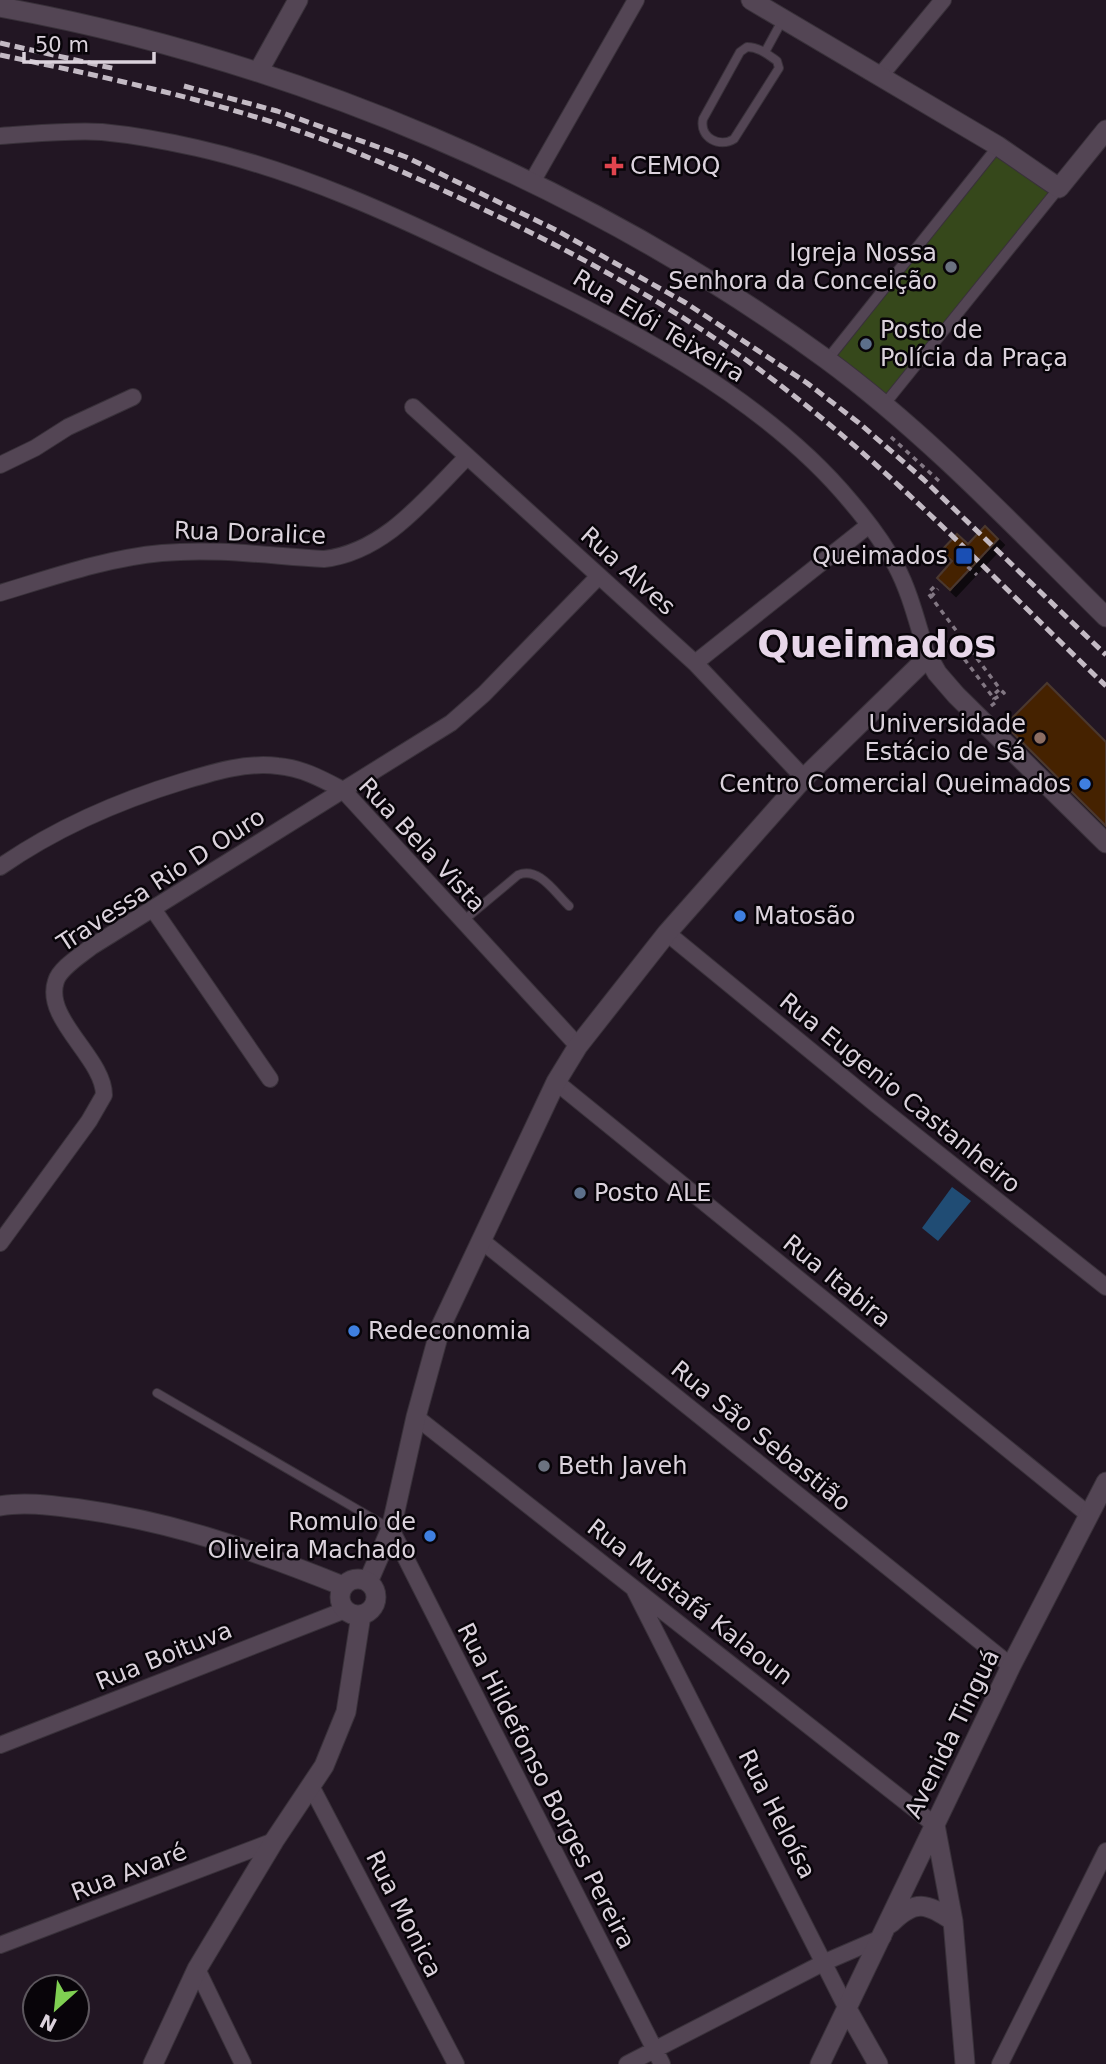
<svg xmlns="http://www.w3.org/2000/svg" width="1106" height="2064" font-family="'DejaVu Sans',sans-serif">
<style>
.green{fill:#36481b}
.water{fill:#204c74}
.building{fill:#442006;stroke:#4b392f;stroke-width:2;filter:url(#shadow)}
.lines{fill:none;stroke-linecap:round;stroke-linejoin:round}
.service-casing{stroke:#39313a;stroke-width:10}
.pedestrian-casing{stroke:#39313a;stroke-width:12}
.minor-casing{stroke:#39313a;stroke-width:18}
.tertiary-casing{stroke:#39313a;stroke-width:21}
.secondary-casing{stroke:#39313a;stroke-width:21}
.path{stroke:#827783;stroke-width:3.5;stroke-dasharray:5 5;stroke-linecap:butt}
.service{stroke:#534554;stroke-width:8}
.pedestrian{stroke:#534554;stroke-width:10}
.minor{stroke:#534554;stroke-width:16}
.tertiary{stroke:#534554;stroke-width:19}
.secondary{stroke:#534554;stroke-width:19}
.rail{stroke:#c3bac4;stroke-width:5;stroke-dasharray:10 5;stroke-linecap:butt}
.health-dot{fill:#e0444e;stroke:#080409;stroke-width:2.5}
.worship-dot{fill:#6b7280;stroke:#080409;stroke-width:2.5}
.service-dot{fill:#5c6f8a;stroke:#080409;stroke-width:2.5}
.transit-dot{fill:#1a4fb4;stroke:#080409;stroke-width:2.5}
.education-dot{fill:#8d6e63;stroke:#080409;stroke-width:2.5}
.shop-dot{fill:#3f7fe0;stroke:#080409;stroke-width:2.5}
.labels{text-anchor:middle;dominant-baseline:central;stroke-width:5;stroke-linejoin:round;paint-order:stroke}
.poi-label{font-size:24px;fill:#dbd2dc;stroke:#080409;text-anchor:start}
.street-label{font-size:24px;fill:#dbd2dc;stroke:#080409}
.town-label{font-size:38px;font-weight:bold;fill:#e7d6e9;stroke:#080409}
</style>
<defs>
<filter id="shadow"><feDropShadow dx="6" dy="6" stdDeviation="0" flood-color="#0009"/></filter>
</defs>
<rect width="100%" height="100%" fill="#221623"/>
<path class="green" d="M998,146L1059,188L884,405L827,360Z"/>
<path class="water" d="M952,1187L971,1201L938,1241L922,1228Z"/>
<path class="building" d="M985,526L998,539L950,590L937,578L952,561L941,551L957,534L968,544Z
M1047,683L1106,742V826L1005,725Z"/>
<g class="lines">
<defs>
<path id="service" d="M747,47C759,47 767,54 777,61L779,68L734,139C720,148 699,138 703,119L740,52Z
M765,52L783,19
M463,921L518,875C539,866 555,893 569,906
M157,1393L391,1529"/>
<path id="pedestrian" d="M827,360L998,146
M884,405L1059,188"/>
<path id="minor" d="M880,76L943,0
M0,136C33,134 68,130 102,132C133,135 166,141 197,148C299,171 397,216 491,262C615,321 762,394 851,502C868,522 884,543 896,566C911,594 918,627 928,657
M532,182L636,0
M413,407L695,663L804,778
M0,465L35,448L68,427L133,397
M0,593C53,577 107,558 162,553C217,548 270,556 324,559C385,552 426,498 467,457
M695,663L869,525
M0,867C56,828 118,801 184,781C214,772 246,762 278,766C302,768 322,779 343,790L578,1046
M153,909L270,1079
M667,933L878,1106L1106,1287
M556,1082L1089,1515
M482,1241L1011,1666
M0,1243L89,1121L104,1095C104,1058 43,1019 56,981C60,968 80,956 91,947L451,723L484,694L599,576
M416,1417L935,1825
M391,1529L662,2064
M635,1591L847,2009
M0,1745L345,1610
M311,1786L456,2064
M0,1945L274,1841
M197,1969L243,2064
M627,2064L825,1962L883,1937
M1000,2064L1106,1851"/>
<path id="tertiary" d="M368,1582L391,1529L416,1417L441,1326L556,1082L578,1046L667,933L804,778L928,657L937,673L956,695L1106,843
M935,1825L953,1921L965,2064
M891,1923C915,1899 927,1903 953,1921
M847,2009L878,2064
M820,2064L1011,1666L1106,1482"/>
<path id="secondary" d="M751,0L998,146L1059,188L1106,130
M0,7C291,60 586,184 826,359C928,434 1016,528 1106,617
M258,72L298,0
M0,1506C25,1501 56,1506 80,1509C174,1522 256,1551 343,1586
M340 1597a18 18 0 1 1 36 0a18 18 0 1 1-36 0Z
M153,2064L197,1969L274,1841L324,1766L346,1712L361,1615"/>
</defs>
<use href="#service" class="service-casing"/>
<use href="#pedestrian" class="pedestrian-casing"/>
<use href="#minor" class="minor-casing"/>
<use href="#tertiary" class="tertiary-casing"/>
<use href="#secondary" class="secondary-casing"/>
<path class="path" d="M891,437L939,481
M960,560L977,575
M934,587L928,593L1000,689L992,696L953,644L939,640
M931,597L938,589
M991,706L996,702L994,699L1004,693L1000,689"/>
<use href="#service" class="service"/>
<use href="#pedestrian" class="pedestrian"/>
<use href="#minor" class="minor"/>
<use href="#tertiary" class="tertiary"/>
<use href="#secondary" class="secondary"/>
<path class="rail" d="M0,43L116,69
M0,55C92,74 183,94 272,122C347,146 419,178 489,212C591,261 690,316 780,385C898,475 999,584 1106,686
M184,86L277,111L406,157L556,230L686,303L807,383L859,423L923,479L1106,655"/>
</g>
<path class="health-dot" d="M610.5 155.5h7v7h7v7h-7v7h-7v-7h-7v-7h7z"/>
<g class="worship-dot">
<circle cx="951" cy="267" r="7"/>
<circle cx="544" cy="1466" r="7"/>
</g>
<g class="service-dot">
<circle cx="866" cy="344" r="7"/>
<circle cx="580" cy="1193" r="7"/>
</g>
<rect class="transit-dot" x="955" y="547" width="18" height="18" rx="3.5"/>
<circle class="education-dot" cx="1040" cy="738" r="7"/>
<g class="shop-dot">
<circle cx="1085" cy="784" r="7"/>
<circle cx="740" cy="916" r="7"/>
<circle cx="354" cy="1331" r="7"/>
<circle cx="430" cy="1536" r="7"/>
</g>
<g class="labels">
<g class="poi-label">
<text x="630" y="166">CEMOQ</text>
<text x="937" y="253" text-anchor="end">Igreja Nossa<tspan x="937" dy="28">Senhora da Conceição</tspan></text>
<text x="880" y="330">Posto de<tspan x="880" dy="28">Polícia da Praça</tspan></text>
<text x="948" y="556" text-anchor="end">Queimados</text>
<text x="1026" y="724" text-anchor="end">Universidade<tspan x="1026" dy="28">Estácio de Sá</tspan></text>
<text x="1071" y="784" text-anchor="end">Centro Comercial Queimados</text>
<text x="754" y="916">Matosão</text>
<text x="594" y="1193">Posto ALE</text>
<text x="368" y="1331">Redeconomia</text>
<text x="558" y="1466">Beth Javeh</text>
<text x="416" y="1522" text-anchor="end">Romulo de<tspan x="416" dy="28">Oliveira Machado</tspan></text>
</g>
<g class="street-label">
<text transform="translate(659 326) rotate(31)">Rua Elói Teixeira</text>
<text transform="translate(250 533) rotate(2)">Rua Doralice</text>
<text transform="translate(628 571) rotate(42)">Rua Alves</text>
<text transform="translate(422 845) rotate(47)">Rua Bela Vista</text>
<text transform="translate(161 880) rotate(-33)">Travessa Rio D Ouro</text>
<text transform="translate(900 1093) rotate(39)">Rua Eugenio Castanheiro</text>
<text transform="translate(837 1281) rotate(39)">Rua Itabira</text>
<text transform="translate(761 1436) rotate(39)">Rua São Sebastião</text>
<text transform="translate(690 1602) rotate(38)">Rua Mustafá Kalaoun</text>
<text transform="translate(164 1656) rotate(-22)">Rua Boituva</text>
<text transform="translate(952 1734) rotate(-64)">Avenida Tinguá</text>
<text transform="translate(546 1786) rotate(63)">Rua Hildefonso Borges Pereira</text>
<text transform="translate(777 1814) rotate(63)">Rua Heloísa</text>
<text transform="translate(129 1872) rotate(-21)">Rua Avaré</text>
<text transform="translate(404 1914) rotate(63)">Rua Monica</text>
</g>
<g class="town-label">
<text x="877" y="644">Queimados</text>
</g>
</g>
<g transform="translate(56 2008) rotate(207)"><circle r="33" fill="#080409" stroke="#5c565d" stroke-width="2"/>
<path d="M0-5L12 26L0 18L-12 26Z" fill="#7fd052"/>
<text y="-10" font-size="19" font-weight="bold" text-anchor="middle" fill="#dbd2dc">N</text>
</g>
<path d="M24 52v10h130v-10" fill="none" stroke="#dbd2dc" stroke-width="3.5"/>
<text x="35" y="52" font-size="21" fill="#dbd2dc" stroke="#080409" stroke-width="5" paint-order="stroke">50 m</text>
</svg>
